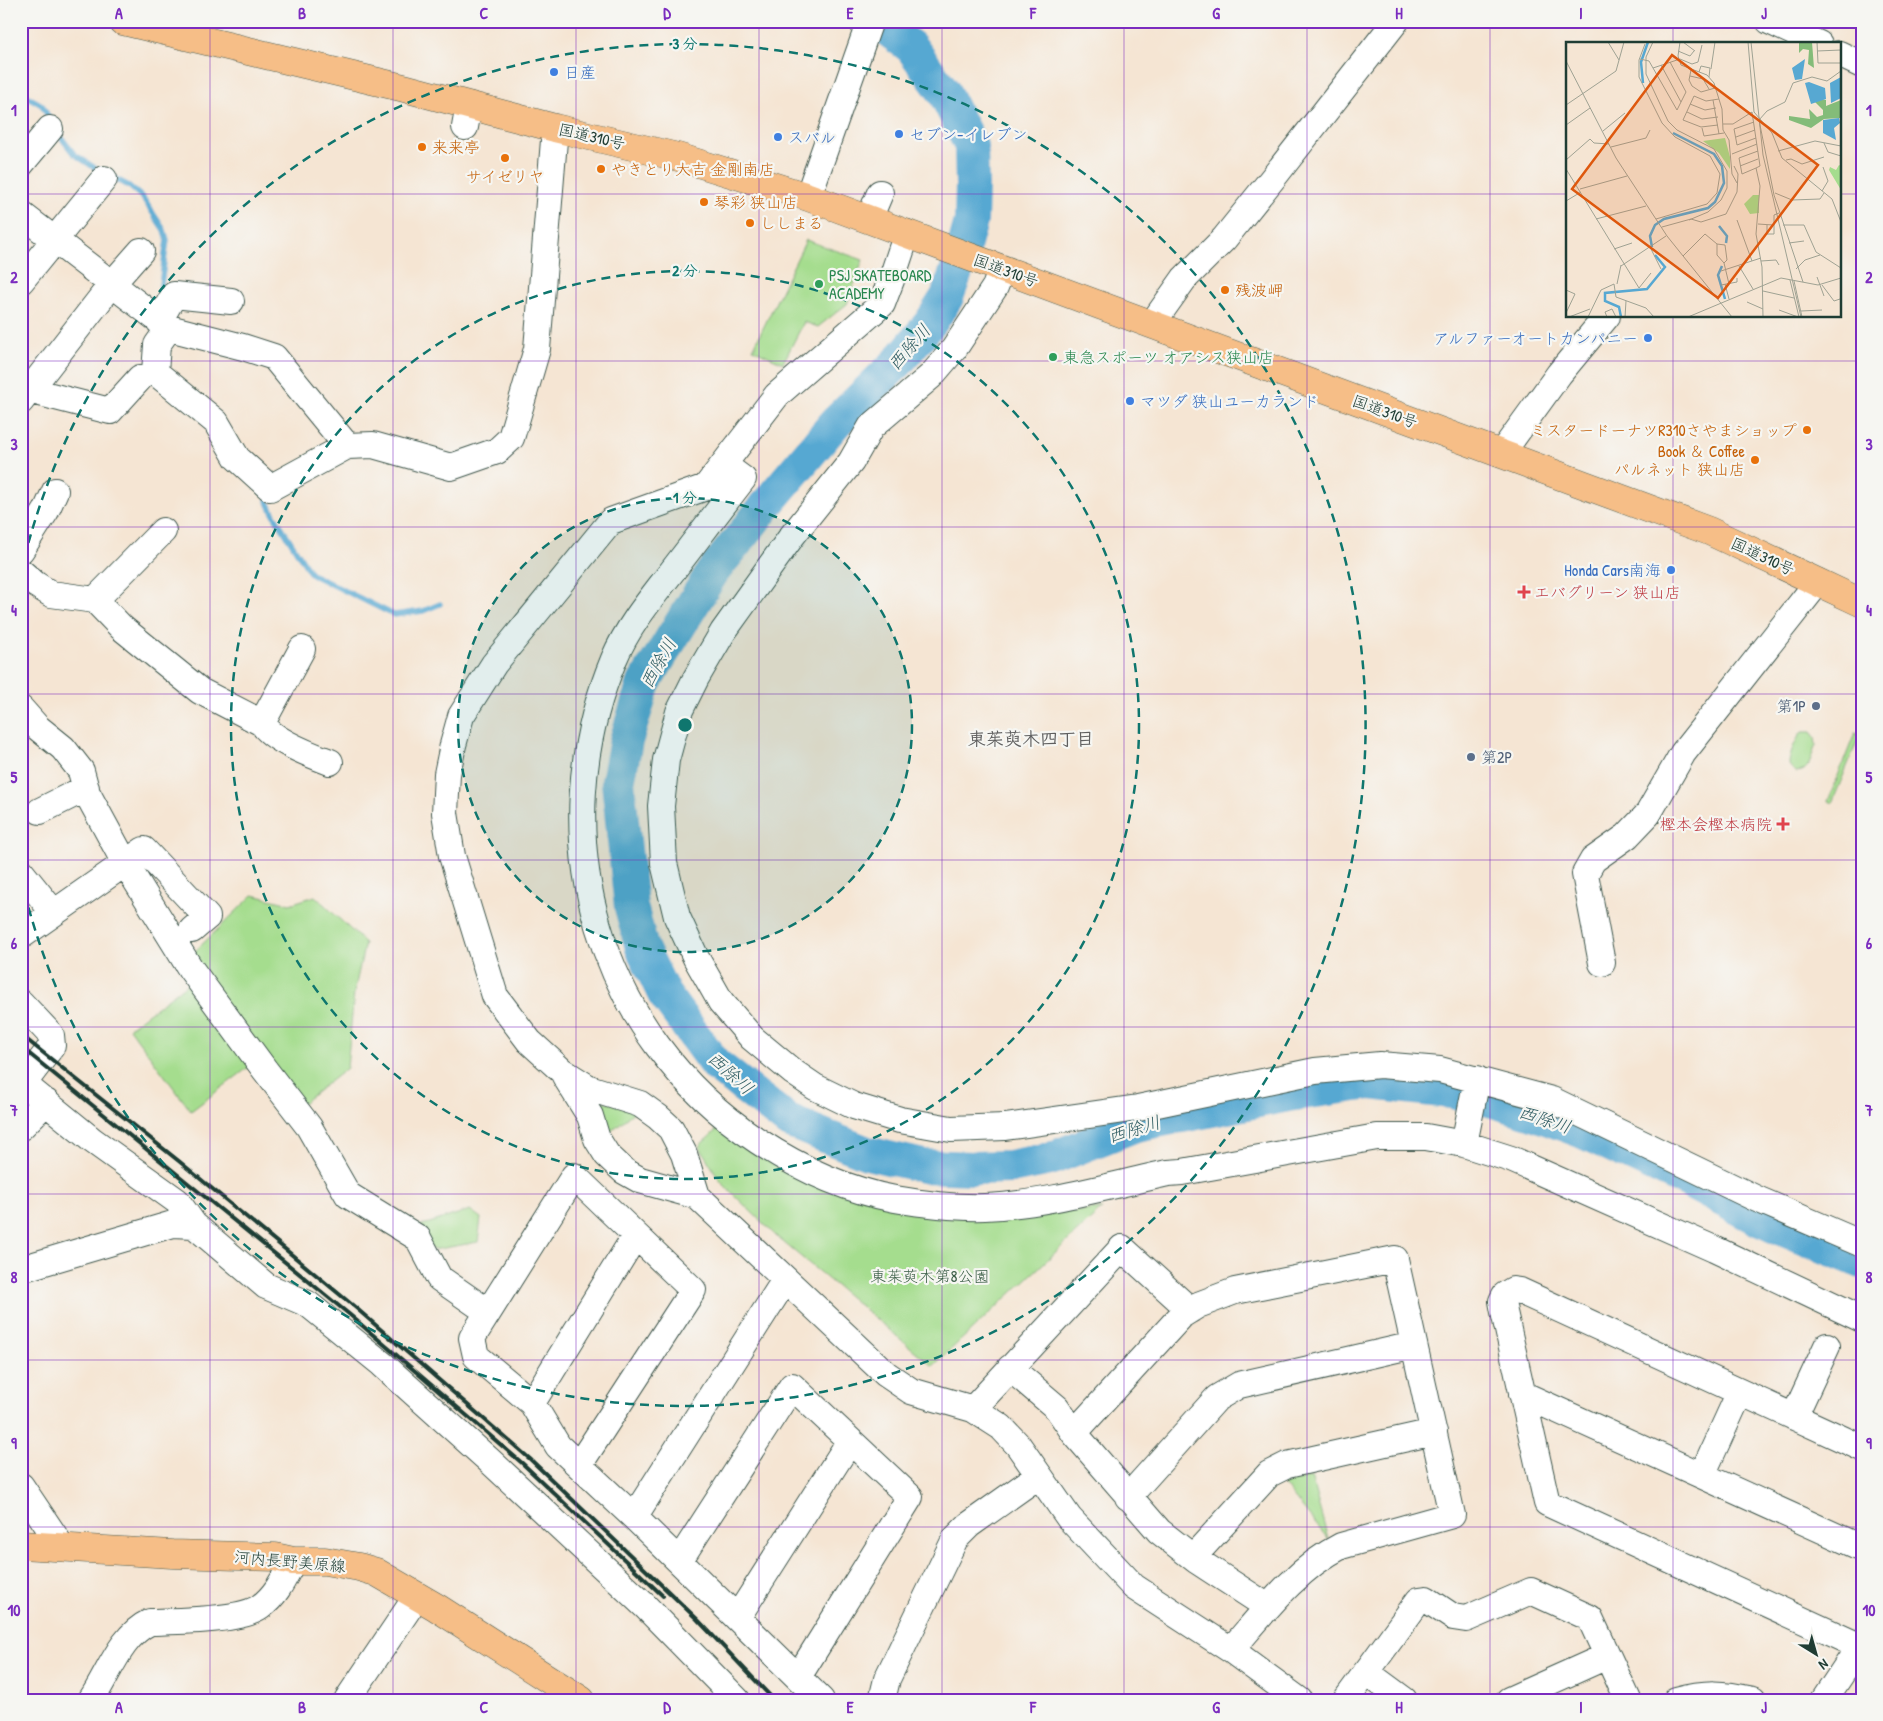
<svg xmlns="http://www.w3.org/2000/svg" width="1883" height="1721" font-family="'Patrick Hand','Klee One',sans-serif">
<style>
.green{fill:#a5dd8e;stroke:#628d61}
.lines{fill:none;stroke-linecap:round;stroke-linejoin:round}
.stream{stroke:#57a8d2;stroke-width:5.5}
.river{stroke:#57a8d2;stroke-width:34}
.minor-casing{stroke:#3f564c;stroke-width:28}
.major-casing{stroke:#3f564c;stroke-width:29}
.highway-casing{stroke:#3f564c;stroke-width:29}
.minor{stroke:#fff;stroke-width:26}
.major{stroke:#f6be87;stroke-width:28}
.highway{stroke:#f6be87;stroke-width:28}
.rail{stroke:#1f3d34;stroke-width:4}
.grid{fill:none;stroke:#7b2cbf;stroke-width:1;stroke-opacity:0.55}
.ring{fill:none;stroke:#0f766e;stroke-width:2.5;stroke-dasharray:9 6}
.shop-dot{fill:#3f7fe0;stroke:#f6f6f2;stroke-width:2}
.food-dot{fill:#e8710a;stroke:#f6f6f2;stroke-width:2}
.leisure-dot{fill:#2e9e5b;stroke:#f6f6f2;stroke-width:2}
.health-dot{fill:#e0444e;stroke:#f6f6f2;stroke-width:2}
.service-dot{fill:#5c6f8a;stroke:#f6f6f2;stroke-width:2}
.labels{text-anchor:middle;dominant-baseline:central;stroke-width:4.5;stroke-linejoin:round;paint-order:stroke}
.shop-label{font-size:16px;fill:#366cbe;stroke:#f6f6f2;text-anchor:start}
.street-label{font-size:16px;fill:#1f3d34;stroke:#f6f6f2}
.food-label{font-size:16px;fill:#c56008;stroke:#f6f6f2;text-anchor:start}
.leisure-label{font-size:16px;fill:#27864d;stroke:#f6f6f2;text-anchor:start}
.health-label{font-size:16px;fill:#be3a42;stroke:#f6f6f2;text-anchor:start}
.service-label{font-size:16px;fill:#4e5e75;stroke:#f6f6f2;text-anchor:end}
.park-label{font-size:16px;fill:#3a5d46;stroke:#f6f6f2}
.water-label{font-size:18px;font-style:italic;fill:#305d63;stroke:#f6f6f2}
.neighbourhood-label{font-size:18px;font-weight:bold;fill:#606060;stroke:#f6f6f2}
.inset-river{fill:none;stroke:#57a8d2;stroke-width:2.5}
.inset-road{fill:none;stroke:#9fa293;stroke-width:1}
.view{fill:#de580e;fill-opacity:0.15;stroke:#de580e;stroke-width:2.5}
.inset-edge{fill:none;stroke:#1f3d34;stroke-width:2.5}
.centre{fill:#0f766e;stroke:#f6f6f2;stroke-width:2.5}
.ring-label{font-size:15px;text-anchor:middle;font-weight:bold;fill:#0f766e;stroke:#f6f6f2;stroke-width:4.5;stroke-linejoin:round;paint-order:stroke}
.neatline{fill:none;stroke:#7b2cbf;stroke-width:2}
.grid-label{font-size:16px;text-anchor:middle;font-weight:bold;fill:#7b2cbf}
</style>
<rect width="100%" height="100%" fill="#f6f6f2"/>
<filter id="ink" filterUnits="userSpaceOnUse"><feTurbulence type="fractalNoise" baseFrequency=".02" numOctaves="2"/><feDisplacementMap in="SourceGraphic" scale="10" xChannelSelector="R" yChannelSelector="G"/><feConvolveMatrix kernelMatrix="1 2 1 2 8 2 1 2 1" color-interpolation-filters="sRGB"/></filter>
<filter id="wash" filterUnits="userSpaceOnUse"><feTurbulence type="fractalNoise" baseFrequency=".0096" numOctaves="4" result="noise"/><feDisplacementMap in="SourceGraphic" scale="20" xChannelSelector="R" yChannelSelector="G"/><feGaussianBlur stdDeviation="1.12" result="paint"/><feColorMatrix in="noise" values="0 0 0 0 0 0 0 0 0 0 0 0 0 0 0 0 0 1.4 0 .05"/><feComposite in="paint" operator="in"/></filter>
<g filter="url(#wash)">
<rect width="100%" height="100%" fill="#f5e5d3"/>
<path class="green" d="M806,240L863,260L847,304L818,327L804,322L783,363L753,349Z
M1802,732H1811L1815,737L1816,745L1808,766L1803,771L1795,772L1789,765C1789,754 1795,741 1802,732Z
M1855,733L1860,735L1832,803L1828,801Z
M253,895L290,904L315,896L365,943L354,993L347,1068L299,1106L188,958Z
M191,981L253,1064L191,1111L129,1028Z
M595,1099L636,1110L603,1138Z
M721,1126L800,1178L1029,1215L1102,1209L933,1366L777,1237L721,1182L699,1146Z
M470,1210L481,1218L478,1242L433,1250L414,1228Z
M1311,1477L1328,1539L1283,1484Z"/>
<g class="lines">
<path class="stream" d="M21,93L42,105L51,122
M57,132L74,154L101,172
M112,177L129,186L143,198L164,230L167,240L160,292
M267,500L274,515L311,574L394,615L423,611L440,604"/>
<path class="river" d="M876,21L911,47L944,92L971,146L972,185L971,221L961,258L947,297L931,322L898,362L836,422L775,494L712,573L644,683L626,741L618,782L631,907L642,948L664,994L715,1064L788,1121L867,1153L923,1166L973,1168L1010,1167L1050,1159L1136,1125L1288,1095L1370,1083L1452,1092L1486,1099L1533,1113L1581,1131L1685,1180L1760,1220L1862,1262"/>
</g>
</g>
<g filter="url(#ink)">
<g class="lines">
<defs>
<path id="minor" d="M1769,21L1819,44
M1839,54L1862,65
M465,127L469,105
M21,164L50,129
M808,197L870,21
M21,214L169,328L243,347L274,357L347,446
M869,219L880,193
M1002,269L995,287L954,349L931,376L871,427L851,462L792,536L723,632L696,678L679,712L666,760L661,806L664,863L677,917L696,958L721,1002L752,1038L793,1072L815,1087L854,1106L900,1120L951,1129L1005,1127L1138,1108L1315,1071L1380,1065L1440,1070L1552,1100L1757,1199L1862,1244
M21,281L104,179
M159,321L174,295L231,301
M1152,324L1184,279L1224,239L1273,178L1396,21
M169,328L157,345L155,372L216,422L237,458L270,488L347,446L373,445L451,467L497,451L511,438L537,349L555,128
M28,390L110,411L140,378
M21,401L112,284L141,251
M1501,454L1559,374L1607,316
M724,465L743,479C718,511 694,543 670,574C649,601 627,628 614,659C540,836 598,1035 758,1141C799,1168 847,1190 895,1199C924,1204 956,1208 985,1207C1047,1204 1108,1186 1168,1173L1182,1172L1377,1137H1426L1464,1144L1511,1159L1714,1249L1862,1319
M21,550L46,511L55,491
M21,572L35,584L51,594L95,600L122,628L200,691L262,723C272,740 311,755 330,762
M95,600L163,531
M21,709L37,727L63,748L81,771L87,793L125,863L190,968L265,1070L309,1127L348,1195L418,1238L439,1278L488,1312
M262,723L302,649
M40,811L86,788
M21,872L54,913
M21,936L144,850L207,917L192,930
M1602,963L1585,874L1593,860L1627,836L1648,814L1683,753L1818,582
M21,1003L51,1035L52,1046L23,1084
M565,1076L590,1116L597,1139L607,1155L624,1171L640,1180L697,1196L886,1374L911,1391L973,1409L1001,1427L1018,1445L1069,1518L1134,1587L1231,1650L1299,1700
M21,1082L92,1140L177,1201L194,1225L266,1286L308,1304L382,1364L491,1462L645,1606L737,1700
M21,1127L46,1102
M1464,1144L1477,1079
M697,1196L684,1154L671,1129L658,1117L640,1104L589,1088L562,1071L529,1041L495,996L452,856L445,813L447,774L453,745L461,716L494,664L611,521L706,487L777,395L882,304L893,275L907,233
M21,1269L173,1224L194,1225
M1010,1368L1057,1408L1074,1433L1159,1531L1196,1560L1268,1607
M1522,1394L1862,1548
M532,1403L635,1236
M973,1409L1122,1248L1190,1310
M1794,1417L1827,1346
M1074,1433L1182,1315L1198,1305L1235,1291L1395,1259L1452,1515L1341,1546C1296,1569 1264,1612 1231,1650
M579,1465L693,1290L574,1176L472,1338L476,1356L532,1403L558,1446L634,1517L821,1700
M1702,1475L1740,1392
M21,1486L62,1547
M1128,1497L1217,1398L1239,1385L1414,1345
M634,1517L785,1280
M1193,1557L1269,1474L1287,1465L1434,1432
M679,1561L792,1386L910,1497L798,1677
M737,1618L850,1441
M1859,1646L1547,1503L1504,1312L1502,1301L1505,1295L1513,1290L1520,1291L1862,1448
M1366,1672L1404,1700
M91,1700C109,1674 120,1636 150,1622C175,1621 241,1621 260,1607C276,1596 284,1578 293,1561
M347,1700L417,1596
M882,1700L887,1679L955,1539L969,1525L1038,1476
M1346,1700L1419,1600L1426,1599L1453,1617L1466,1619L1531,1591L1590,1618L1628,1700
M1509,1700L1607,1656
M1676,1700C1706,1692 1723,1693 1753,1700
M1824,1700L1862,1643"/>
<path id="major" d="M21,1545L172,1554L275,1557L293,1561H325L359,1567L376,1572L436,1607L581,1700"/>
<path id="highway" d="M122,21L404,88L555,128L678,157L808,197L1709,531L1862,603"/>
</defs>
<use href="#minor" class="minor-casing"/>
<use href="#major" class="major-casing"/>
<use href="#highway" class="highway-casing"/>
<use href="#minor" class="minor"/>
<use href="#major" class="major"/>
<use href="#highway" class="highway"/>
<path class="rail" d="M21,1035L180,1162L356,1308L530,1459L697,1619L774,1700
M21,1047L350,1315L522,1463L663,1596"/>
</g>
</g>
<path class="grid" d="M210,21V1700M393,21V1700M576,21V1700M759,21V1700M942,21V1700M1124,21V1700M1307,21V1700M1490,21V1700M1673,21V44M21,194H1567M1839,194H1862M1673,316V1700M21,361H1862M21,527H1862M21,694H1862M21,860H1862M21,1027H1862M21,1194H1862M21,1360H1862M21,1527H1862"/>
<circle cx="685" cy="725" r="227" fill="#0f766e" fill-opacity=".12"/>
<g class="ring">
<circle cx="685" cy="725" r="227"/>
<circle cx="685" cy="725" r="454"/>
<path d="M21 572A681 681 0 1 1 21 878"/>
</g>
<g class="shop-dot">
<circle cx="554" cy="72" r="5"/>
<circle cx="899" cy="134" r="5"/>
<circle cx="778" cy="137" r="5"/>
<circle cx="1648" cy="338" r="5"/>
<circle cx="1130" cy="401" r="5"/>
<circle cx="1671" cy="570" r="5"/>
</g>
<g class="food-dot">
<circle cx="422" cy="147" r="5"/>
<circle cx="505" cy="158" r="5"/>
<circle cx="601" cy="169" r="5"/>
<circle cx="704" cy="202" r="5"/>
<circle cx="750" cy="223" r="5"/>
<circle cx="1225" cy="290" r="5"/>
<circle cx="1807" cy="430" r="5"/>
<circle cx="1755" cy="460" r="5"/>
</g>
<g class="leisure-dot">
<circle cx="819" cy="284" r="5"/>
<circle cx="1053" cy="357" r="5"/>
</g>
<g class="health-dot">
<path d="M1521.5 584.5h5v5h5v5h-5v5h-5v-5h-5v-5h5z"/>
<path d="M1780.5 816.5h5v5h5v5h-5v5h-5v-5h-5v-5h5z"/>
</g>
<g class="service-dot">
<circle cx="1816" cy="706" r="5"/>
<circle cx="1471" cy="757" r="5"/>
</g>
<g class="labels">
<g class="shop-label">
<text x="564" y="72">日産</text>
<text x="909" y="134">セブン-イレブン</text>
<text x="788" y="137">スバル</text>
<text x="1638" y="338" text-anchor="end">アルファーオートカンパニー</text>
<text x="1140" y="401">マツダ 狭山ユーカランド</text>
<text x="1661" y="570" text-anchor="end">Honda Cars南海</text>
</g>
<g class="street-label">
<text transform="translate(592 136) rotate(13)">国道310号</text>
<text transform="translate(1006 270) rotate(20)">国道310号</text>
<text transform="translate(1385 411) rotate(20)">国道310号</text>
<text transform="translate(1763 556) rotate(25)">国道310号</text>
<text transform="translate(290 1561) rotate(5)">河内長野美原線</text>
</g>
<g class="food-label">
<text x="432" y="147">来来亭</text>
<text x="611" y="169">やきとり大吉 金剛南店</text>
<text x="505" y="176" text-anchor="middle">サイゼリヤ</text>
<text x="714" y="202">琴彩 狭山店</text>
<text x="760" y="223">ししまる</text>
<text x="1235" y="290">残波岬</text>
<text x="1797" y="430" text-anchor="end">ミスタードーナツR310さやまショップ</text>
<text x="1745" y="451" text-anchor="end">Book ＆ Coffee<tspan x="1745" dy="18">パルネット 狭山店</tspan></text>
</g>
<g class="leisure-label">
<text x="829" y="275">PSJ SKATEBOARD<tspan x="829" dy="18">ACADEMY</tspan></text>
<text x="1063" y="357">東急スポーツ オアシス狭山店</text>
</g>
<g class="health-label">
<text x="1534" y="592">エバグリーン 狭山店</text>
<text x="1772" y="824" text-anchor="end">樫本会樫本病院</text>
</g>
<g class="service-label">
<text x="1806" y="706">第1P</text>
<text x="1481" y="757" text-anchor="start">第2P</text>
</g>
<g class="park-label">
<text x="930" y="1276">東茱萸木第8公園</text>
</g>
<g class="water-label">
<text transform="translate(909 347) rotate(-49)">西除川</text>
<text transform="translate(658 663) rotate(-61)">西除川</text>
<text transform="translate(731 1073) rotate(42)">西除川</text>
<text transform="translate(1545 1119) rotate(18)">西除川</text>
<text transform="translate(1134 1129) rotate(-17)">西除川</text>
</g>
<g class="neighbourhood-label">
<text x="1031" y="738">東茱萸木四丁目</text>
</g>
</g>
<g transform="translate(1566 42)">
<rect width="275" height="275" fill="#f5e5d3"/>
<path d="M159,96L164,115V127L153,111L137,99ZM273,123L275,124V148L263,128L264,125L270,128ZM187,153H193V171L184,172L178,162Z" fill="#a5dd8e"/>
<path d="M233,0H246L248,26L242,22L243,8L237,7L233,11ZM254,57L260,58V64L275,58V79L274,76L258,77L245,86L223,78V74L244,77L243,67L251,75L257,73V68L249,60Z" fill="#84bc79"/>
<path d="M239,17L236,37L229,38L226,26ZM275,35V56L265,61L264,41ZM243,40L259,46L260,57L245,62L239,41ZM273,76L274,81L268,86L270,98L257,91V78Z" fill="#57a8d2"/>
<path class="inset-river" d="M77,41L75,20L82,0M153,184L161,194L160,201M86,205L84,194L89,183L98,177L142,166L149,160L158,141L156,124L148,112L107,91M156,224L152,233L159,257M55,275L53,265L39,259V251L81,247L99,225L89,213"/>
<path class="inset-road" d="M42,0L53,18M87,0L80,15V32L102,79L111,88L148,107L161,129V146L155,158L142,170L123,178M114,0L112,14L115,23L141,33L148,41L156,67L157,88L163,98L166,132L171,141M117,0L129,9M182,0L188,70L206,91L216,116L266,157L275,180M185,0L197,113L235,275M251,0L252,21H275M79,2L73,18V35L96,81L109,95L144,114L154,132L151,151L141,162L90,177M112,9L124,14L128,9M251,9L275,8M74,17L83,19L87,26L114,17L126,22L132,20L136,3M0,19L50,116L101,194L166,275M95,23L115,60M87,26L111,68L120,50L104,20M145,27L149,0M125,28L123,38L126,44L135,50L149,46M133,30L135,24L144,26L143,35M124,34L137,37L143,47M147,58L153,92M124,62L139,68L150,66M0,63L50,29L58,0M121,70L136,77L152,75M186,70L194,124L190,126L194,144L190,192L196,225L197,275M188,80L168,87L171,103L190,96M157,82H167L186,70M0,83L24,66M152,83L135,85L117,78L128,54L140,59L153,57M136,86L138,94L158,91M37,89L59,71M170,95L189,88M258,101L262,110L275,114M45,105L80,96L84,88M212,109L249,99L275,104M166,112L191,102M0,118L24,97L28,101L43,102M220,118L225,117L236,122L258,115M174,124L192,117M190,126L176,132L173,116L192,109M0,127L73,246L85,231M14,147L61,134M256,149L262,139L257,125M209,151L226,158L254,157L258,151M0,159L15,150M30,177L80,164M171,178L186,219M192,182L207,183M201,183V192H208V173L213,171M217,183H238L250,210L275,226M96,185L125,177L135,180L160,172L171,150L172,132L168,124M223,201L238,199M151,202V213L158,221L163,242M84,205L95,227M48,207L66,201M117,214L139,192L151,202L159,203L161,218L158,221M195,219L210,218L213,223M55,224L100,194M173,224L187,247M230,227L239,218L254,213M155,229L195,216M251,235L258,254M224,238L233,275M228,239L236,275M237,240L208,153L193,78L201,69L219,60L227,41L246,35L261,39L275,29M51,242L55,223M159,242L163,257M155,243L171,240V236M256,243L268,259L274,257M0,248L9,252L0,271M197,249L228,256M181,260L197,267M213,268L232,275M235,269L256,268M3,275L24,267M22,275L35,248L48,242L50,255L80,266L88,275M41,275L39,270L46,267L50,275M59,275L60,259M122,275L215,236L252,243L275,236"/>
<path class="view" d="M106,13L252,123L152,256L6,147Z"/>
<rect width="275" height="275" class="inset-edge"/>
</g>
<circle cx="685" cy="725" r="8" class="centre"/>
<g class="ring-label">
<text x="685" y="49">3 分</text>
<text x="685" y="276">2 分</text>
<text x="685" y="503">1 分</text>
</g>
<rect width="1883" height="1721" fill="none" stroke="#f6f6f2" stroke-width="55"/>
<g transform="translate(1816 1654) rotate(143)" stroke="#f6f6f2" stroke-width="4" paint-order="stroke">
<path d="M0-4L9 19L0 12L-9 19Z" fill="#1f3d34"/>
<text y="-8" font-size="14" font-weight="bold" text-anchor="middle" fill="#1f3d34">N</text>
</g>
<rect x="28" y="28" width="1828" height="1666" class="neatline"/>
<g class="grid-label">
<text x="119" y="19">A</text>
<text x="302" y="19">B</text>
<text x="484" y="19">C</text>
<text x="667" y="19">D</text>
<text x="850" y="19">E</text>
<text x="1033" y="19">F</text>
<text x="1216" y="19">G</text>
<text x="1399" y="19">H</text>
<text x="1581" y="19">I</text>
<text x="1764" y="19">J</text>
<text x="14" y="116">1</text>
<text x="1869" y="116">1</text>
<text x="14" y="283">2</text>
<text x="1869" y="283">2</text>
<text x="14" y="450">3</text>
<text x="1869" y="450">3</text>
<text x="14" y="616">4</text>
<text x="1869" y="616">4</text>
<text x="14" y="783">5</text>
<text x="1869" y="783">5</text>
<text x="14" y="949">6</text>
<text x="1869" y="949">6</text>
<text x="14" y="1116">7</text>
<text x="1869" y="1116">7</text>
<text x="14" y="1283">8</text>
<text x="1869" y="1283">8</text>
<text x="14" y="1449">9</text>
<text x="1869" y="1449">9</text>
<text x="14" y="1616">10</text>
<text x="1869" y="1616">10</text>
<text x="119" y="1713">A</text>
<text x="302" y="1713">B</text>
<text x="484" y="1713">C</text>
<text x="667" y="1713">D</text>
<text x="850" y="1713">E</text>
<text x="1033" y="1713">F</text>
<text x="1216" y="1713">G</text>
<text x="1399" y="1713">H</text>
<text x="1581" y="1713">I</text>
<text x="1764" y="1713">J</text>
</g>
</svg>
